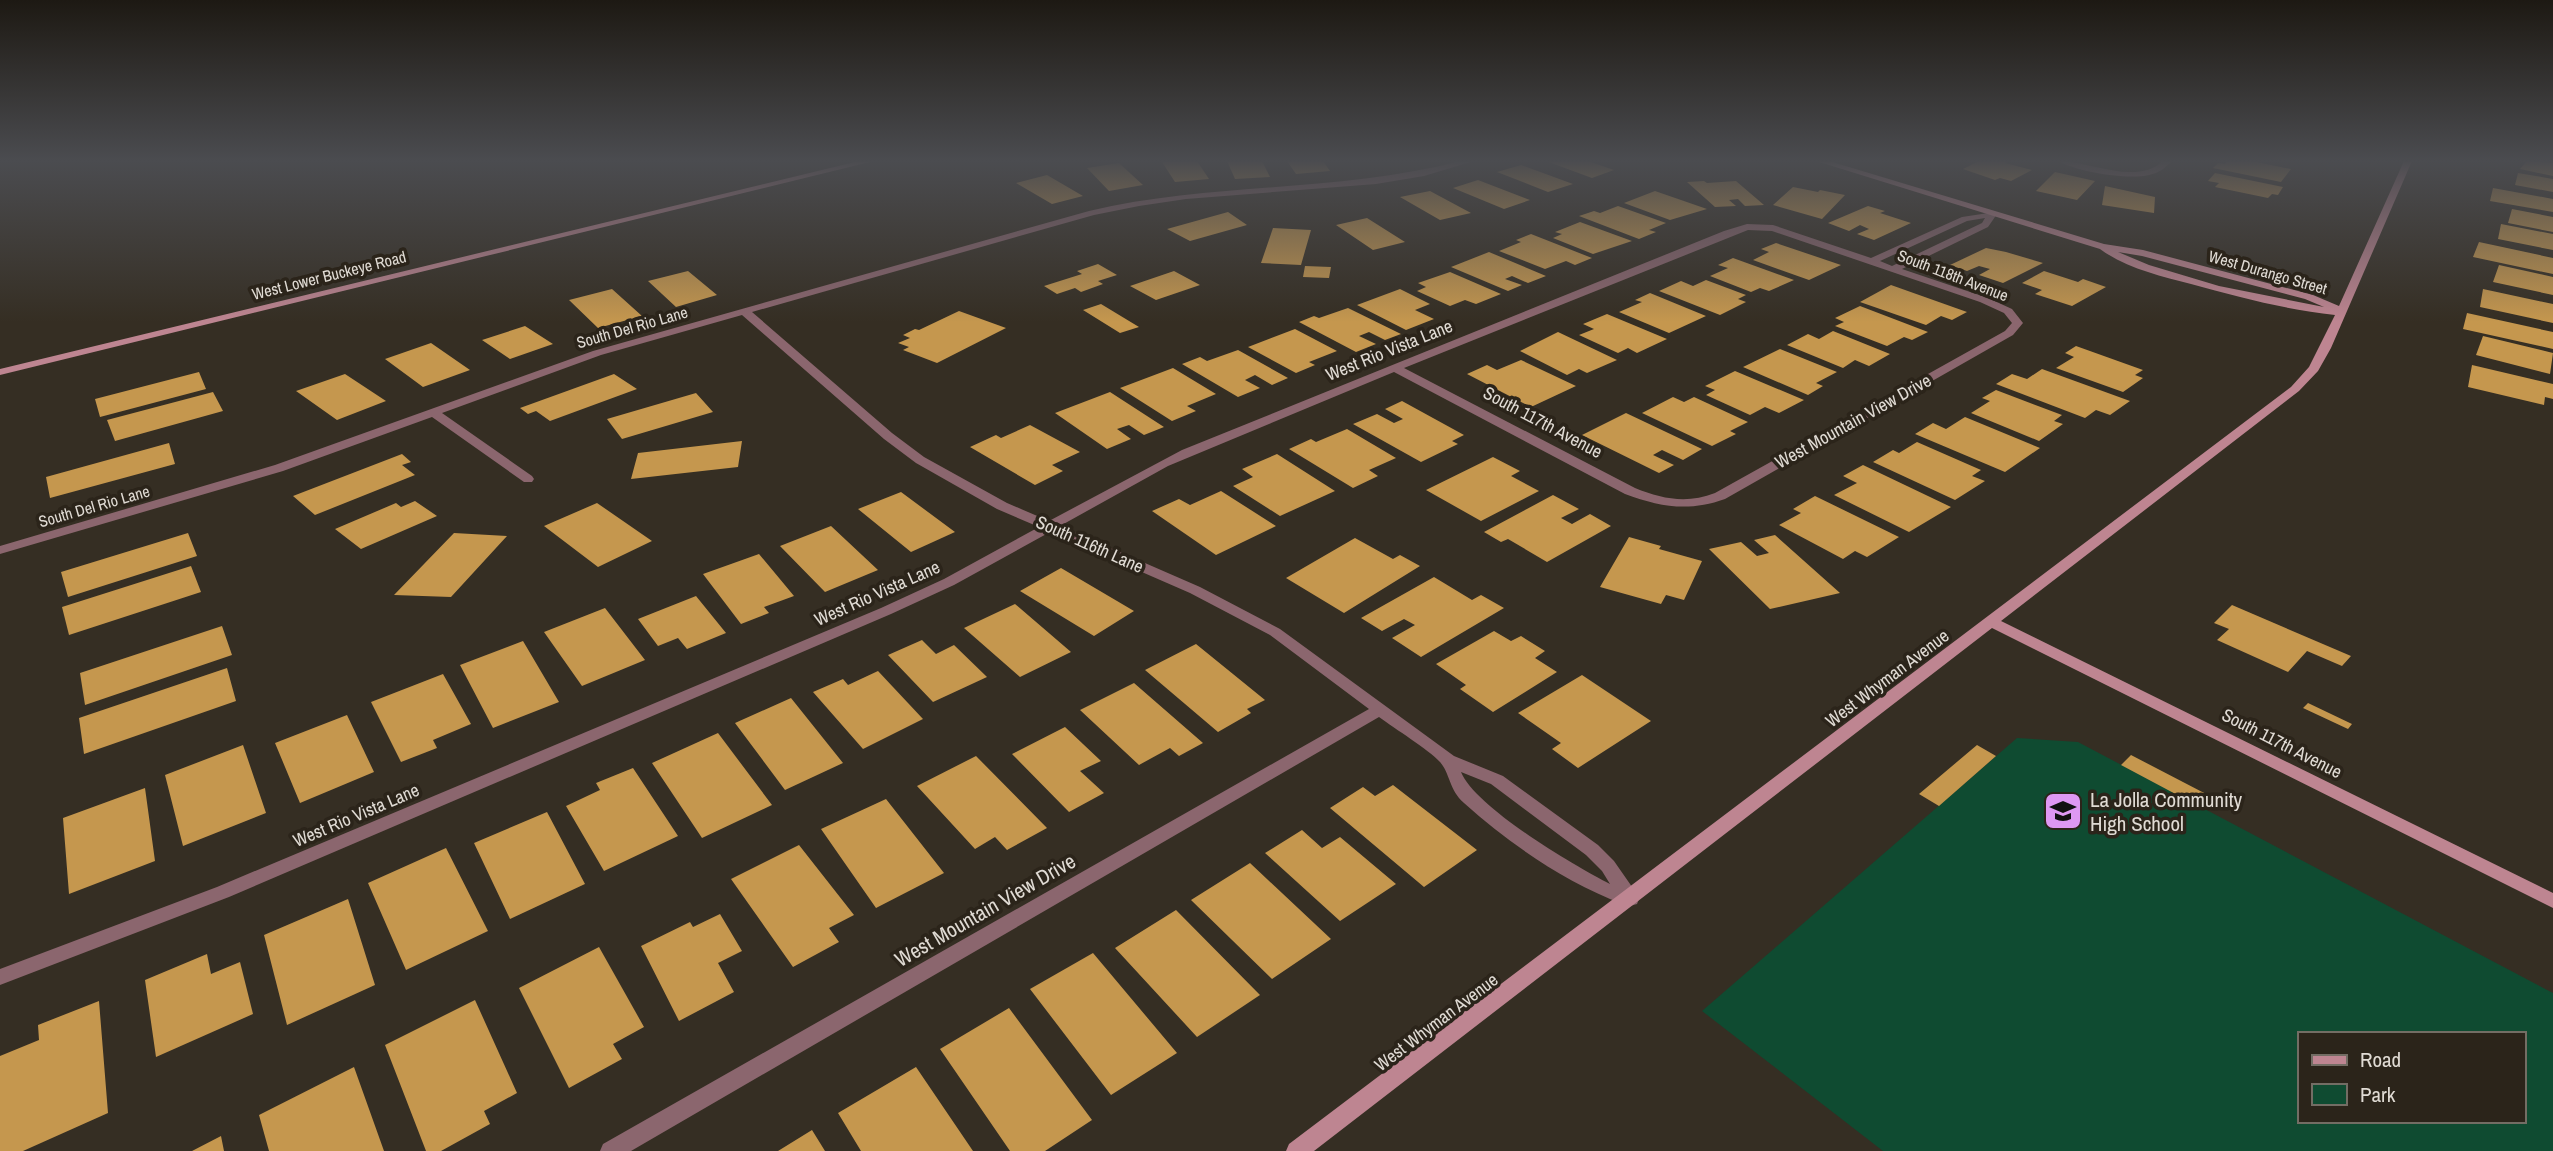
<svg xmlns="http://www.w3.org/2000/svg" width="2553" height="1151" font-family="'Archivo Narrow',sans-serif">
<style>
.green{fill:#0f4b31;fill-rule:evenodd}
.building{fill:#c5974e}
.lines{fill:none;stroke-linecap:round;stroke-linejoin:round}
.street{fill:#8b666e;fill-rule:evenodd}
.secondary{fill:#be8591;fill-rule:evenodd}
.labels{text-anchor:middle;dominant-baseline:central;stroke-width:7;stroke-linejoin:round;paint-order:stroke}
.far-street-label{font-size:16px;fill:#e0dbd4;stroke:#2b241a}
.street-label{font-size:18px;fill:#e0dbd4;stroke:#2b241a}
.near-poi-label{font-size:21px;fill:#e0dbd4;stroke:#2b241a;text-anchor:start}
.near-street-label{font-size:21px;fill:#e0dbd4;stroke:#2b241a}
</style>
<rect width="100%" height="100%" fill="#352e23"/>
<path class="green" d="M2017,738L2078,742L2553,993V1151H1883L1702,1011ZM2299,1034H2523V1121H2299Z"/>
<path class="building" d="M1197,161L1209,179L1175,182L1162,162Z
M1227,161H1262L1270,177L1235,179Z
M1287,161H1323L1330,171L1296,174Z
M1546,161H1588L1614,170L1592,178Z
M1979,161H2008L2005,163L2032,170L2011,181L2000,178L1995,180L1963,169Z
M2227,161H2251L2291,169L2281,182L2213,168L2218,163L2225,164Z
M2527,161L2553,163V176L2520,169Z
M1119,163L1143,185L1109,191L1087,168Z
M1521,165L1573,184L1548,192L1497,172Z
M2055,172L2095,181L2077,200L2036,191Z
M2215,173L2283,187L2278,195L2272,194L2268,198L2215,187L2219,183L2208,181Z
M2518,173L2553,179V192L2515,185Z
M1047,175L1083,196L1052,204L1016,183Z
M1478,180L1530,200L1504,209L1453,188Z
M1704,181L1707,183L1736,181L1764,205L1745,206L1738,199L1729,200L1736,206L1715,207L1687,182Z
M2105,186L2155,197L2154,213L2102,205Z
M1793,187L1818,192L1820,190L1845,195L1822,219L1773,205Z
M2493,188L2553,199V212L2490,201Z
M1430,191L1471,213L1440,220L1400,197Z
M1655,191L1707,209L1670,220L1624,203Z
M1618,206L1666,223L1649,230L1656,232L1639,239L1579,216L1594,211L1600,213Z
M1868,206L1885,211L1880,213L1911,223L1874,240L1857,234L1869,229L1860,225L1849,231L1828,223Z
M2512,209L2553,217V232L2508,223Z
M1228,212L1247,225L1190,241L1167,229Z
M1367,218L1405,242L1373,250L1336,225Z
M1580,222L1632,241L1593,254L1553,238L1562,234L1555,232Z
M2501,224L2553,234V250L2498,239Z
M1273,228L1311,230L1301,265L1261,263Z
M1531,234L1592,258L1575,265L1566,261L1545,269L1499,251L1521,242L1516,240Z
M2479,242L2553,258V274L2473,257Z
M1776,243L1841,265L1809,280L1753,260L1769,252L1761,249Z
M1986,248L2006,252L2043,263L2003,283L1979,275L1990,269L1979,266L1967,271L1950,265Z
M1489,252L1546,276L1528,283L1512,276L1505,279L1522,285L1508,291L1451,267Z
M1733,258L1794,280L1769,291L1760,288L1751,292L1710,276L1728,268L1718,265Z
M1098,264L1117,275L1098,281L1103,284L1081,292L1075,288L1057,294L1044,286L1082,274L1077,271Z
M2499,265L2553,277V295L2493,282Z
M1305,266L1331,267L1329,278L1303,277Z
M688,271L717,295L676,307L648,281Z
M1174,271L1200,285L1156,300L1130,286Z
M2044,271L2078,282L2083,279L2106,287L2072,306L2035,294L2042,290L2022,283Z
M1450,272L1501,294L1476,304L1465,300L1450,306L1417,291L1426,287L1418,283Z
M1706,280L1746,295L1738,299L1746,302L1720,315L1659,291L1681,281L1693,286Z
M1891,285L1967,312L1952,320L1941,316L1926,325L1860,302Z
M612,289L642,316L598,328L569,300Z
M1400,289L1430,304L1415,310L1434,319L1406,330L1357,305Z
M2483,289L2553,304V323L2480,307Z
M1650,293L1706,316L1669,333L1619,312L1642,302L1635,300Z
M1101,304L1139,327L1120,333L1083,310Z
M1860,306L1928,332L1912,340L1904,337L1887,346L1835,326L1844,322L1835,318Z
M1348,308L1401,334L1385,340L1369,332L1359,336L1376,344L1356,352L1299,322L1314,316L1319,318Z
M959,311L1006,328L937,363L903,350L909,347L898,343L910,338L903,335L915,329L919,330Z
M2467,313L2553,332V349L2463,329Z
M1607,314L1667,339L1637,353L1628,348L1618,353L1579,335L1594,329L1583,324Z
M525,326L553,344L510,359L482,340Z
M1295,329L1337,351L1309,362L1315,365L1296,373L1248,347Z
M1833,331L1890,354L1869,366L1855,360L1843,368L1787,345L1808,334L1819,339Z
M1558,332L1617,360L1587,373L1579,369L1567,375L1520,351Z
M2483,336L2553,353L2550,374L2476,355Z
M431,343L470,370L423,387L385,359Z
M2076,346L2143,370L2135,375L2143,378L2123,392L2056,368L2074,357L2065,353Z
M1780,349L1837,372L1816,383L1823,386L1808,395L1743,367Z
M1238,350L1288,378L1272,385L1255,375L1245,380L1260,388L1238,397L1182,364L1200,357L1207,361Z
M1521,360L1576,386L1531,407L1467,374L1487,365L1497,370Z
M2472,365L2553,384V399L2545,397L2544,405L2468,387Z
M1173,368L1216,394L1187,406L1196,411L1172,421L1120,388Z
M2042,369L2130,401L2110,415L2096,410L2085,418L1996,384L2012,374L2027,379Z
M1735,371L1804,400L1779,413L1765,407L1750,415L1706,395L1715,390L1705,386Z
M199,372L206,389L100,417L95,399Z
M345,374L386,401L337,420L296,391Z
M614,374L637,389L550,421L536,411L528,414L520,408Z
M1996,390L2062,415L2054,421L2063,424L2039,441L1971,413L1990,401L1982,398Z
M213,392L223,411L115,441L107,420Z
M1110,392L1164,427L1144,435L1129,425L1117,429L1131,439L1107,449L1055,413Z
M696,393L713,412L622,439L607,419Z
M1673,397L1684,402L1694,397L1748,422L1730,431L1736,434L1712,446L1642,413Z
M1402,401L1464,435L1452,441L1458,444L1421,462L1353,424L1377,414L1394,423L1403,419L1385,409Z
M1626,413L1702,449L1683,460L1662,450L1653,455L1674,465L1659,473L1582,435Z
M1965,417L2040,448L2005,472L1915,434L1933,423L1946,429Z
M1030,425L1080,452L1052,465L1063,471L1035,485L970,447L996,435L1001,438Z
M1347,429L1396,458L1369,470L1378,476L1353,488L1289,449L1311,439L1316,442Z
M742,441L738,467L631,479L638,453Z
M1917,442L1981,470L1972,476L1985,481L1955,500L1873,462L1893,450L1899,453Z
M169,443L175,464L50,498L46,477Z
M402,454L411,462L402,465L415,475L315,515L293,496Z
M1277,454L1335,491L1280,516L1233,486L1253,477L1242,469Z
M1493,457L1520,471L1511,476L1539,491L1481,521L1426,490Z
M1863,465L1951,507L1909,532L1834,495L1857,483L1843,476Z
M1221,491L1276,526L1216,555L1152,511L1179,499L1190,505Z
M901,492L955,532L911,552L858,509Z
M1553,495L1579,509L1561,518L1572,524L1590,514L1611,526L1547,562L1508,539L1501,542L1484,532Z
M1815,496L1899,537L1867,557L1855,551L1843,559L1779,525L1801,513L1793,509Z
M415,501L437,516L361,549L335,529L396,503L401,507Z
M597,503L652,541L598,567L544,526Z
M831,526L878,570L825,592L780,546Z
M188,533L197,556L68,597L61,572Z
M454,533L507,536L451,597L394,595Z
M1775,535L1840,593L1770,609L1709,549L1741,542L1757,556L1769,553L1754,540Z
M1629,537L1661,546L1659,549L1702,561L1684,600L1666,595L1661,604L1600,587Z
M1355,538L1393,559L1400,555L1420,566L1344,613L1286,578Z
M759,554L794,596L764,607L769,613L741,624L703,574Z
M191,566L201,592L69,635L62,607Z
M1061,568L1134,611L1094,636L1020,591Z
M1434,577L1472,600L1481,595L1504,608L1421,657L1392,638L1415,625L1404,619L1382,631L1361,618Z
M696,596L726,633L687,649L678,638L658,646L638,619Z
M1015,604L1071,652L1020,677L964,628Z
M2232,605L2351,656L2342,666L2307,651L2288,672L2217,640L2229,629L2214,623Z
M605,608L645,660L582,686L544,632Z
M222,626L232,655L85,705L80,673Z
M1494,631L1511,641L1521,636L1545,651L1535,658L1557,672L1493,712L1460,689L1466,685L1436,664Z
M922,640L936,654L954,645L987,677L933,702L888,655Z
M523,641L559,702L493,728L460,665Z
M1196,644L1265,700L1247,709L1251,713L1218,732L1145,670Z
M227,668L236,701L84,754L79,718Z
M878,671L923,719L863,749L813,692L843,679L848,685Z
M443,674L471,724L433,740L437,748L401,762L371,702Z
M1582,675L1651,721L1578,768L1552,749L1561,743L1518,713Z
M1134,683L1203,743L1179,756L1170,748L1139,765L1080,710Z
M791,698L843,763L785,790L735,723Z
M2308,703L2352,724L2348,729L2303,708Z
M347,715L374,772L300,803L275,743Z
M1065,727L1101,761L1080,771L1104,793L1069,812L1012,754Z
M718,733L772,805L702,838L652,763Z
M243,745L266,813L183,846L165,775Z
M1977,745L1996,756L1939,806L1919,794Z
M2131,755L2208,795L2198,806L2121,765Z
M976,756L1047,828L1007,850L995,837L975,849L917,786Z
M633,768L678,836L604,871L566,806L600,790L596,783Z
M1393,785L1477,850L1424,887L1330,808L1363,787L1375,796Z
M145,788L155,861L69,894L63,818Z
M886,799L944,873L876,908L821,829Z
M547,812L585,884L510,919L474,843Z
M1302,830L1322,848L1340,837L1396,884L1340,921L1265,853Z
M799,845L854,915L829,928L839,942L793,967L731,879Z
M446,848L488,931L406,970L368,883Z
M1250,863L1331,939L1272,979L1191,900Z
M348,899L375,985L287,1025L264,935Z
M1176,910L1260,995L1197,1037L1115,948Z
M720,914L742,951L718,963L734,992L679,1021L641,946L690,922L693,927Z
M599,947L644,1027L613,1044L622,1059L569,1088L519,988Z
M1093,953L1177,1053L1111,1095L1030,989Z
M207,954L211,974L240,962L253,1014L156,1057L145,980Z
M475,1000L517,1093L484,1111L490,1124L441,1151H426L385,1045Z
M99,1001L108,1113L23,1151H0V1056L39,1040L38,1025Z
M1009,1008L1092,1120L1045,1151H1010L940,1049Z
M354,1067L384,1151H269L259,1115Z
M916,1067L973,1151H861L838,1113Z
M812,1130L825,1151H778Z
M221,1136L224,1151H192Z"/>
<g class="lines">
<path class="street" d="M1460,161H1474L1424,176L1376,184L1186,199L1139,206L1094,215L752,312L892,433L924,457L1007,503L1049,521L1182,450L1724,231L1747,224L1773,225L1871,258L1962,217L1995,212L1997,214L1988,227L1902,269L1988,298L2012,309L2023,323L2013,335L1725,499C1689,512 1660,507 1625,494L1394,372L1168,466L1060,526L1200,587L1280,629L1454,756L1503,776L1598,845L1614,861L1637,894L1639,899L1637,904L1630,906L1623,904C1565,882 1511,845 1464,803C1449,790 1450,773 1440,762C1428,749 1395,729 1379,717L631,1151H600L603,1144L1369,709L1270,635L1190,593L1050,532L954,585L891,614L229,897L0,985V969L217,887L881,608L944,579L1039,527L997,509L916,463L884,439L742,315L601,355L442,413L532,476L534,479L532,482H524L432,417L283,471L0,554V546L275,465L593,351L1089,211C1211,182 1338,193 1460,161ZM1985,218L1982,223L1892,266L1880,261L1967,221ZM1748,230L1772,231L1980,302L2004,313L2012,323L2005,331L1715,493C1687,504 1662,499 1635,488L1404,368ZM1461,772L1491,784L1586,855L1602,871L1610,884C1574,866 1475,807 1461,772Z
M2058,161C2090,161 2136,186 2163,161H2172C2165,168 2159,173 2149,175C2127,180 2078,172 2058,161Z"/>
<path class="secondary" d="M859,161H874L0,375V369Z
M1816,161H1829L2104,244L2143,250L2313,295L2339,306L2404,161H2412L2331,348L2318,371L2299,391L2001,621L2553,893V908L1992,628L1314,1151H1286L1289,1144L2291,387L2309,367L2335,315C2287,310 2238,297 2191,284C2160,276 2126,268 2100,249ZM2118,252L2142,256L2305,299L2324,307L2219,286L2149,265Z"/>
</g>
<linearGradient id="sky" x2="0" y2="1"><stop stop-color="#1d1913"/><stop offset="0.5" stop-color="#4b4c50"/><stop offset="1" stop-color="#4b4c50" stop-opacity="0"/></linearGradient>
<rect width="2553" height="322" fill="url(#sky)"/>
<defs>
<symbol id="school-square" viewBox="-11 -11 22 22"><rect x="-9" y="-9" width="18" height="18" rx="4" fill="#de98f3" stroke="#2b241a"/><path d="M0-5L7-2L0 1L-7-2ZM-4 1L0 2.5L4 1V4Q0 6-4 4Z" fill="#111"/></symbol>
</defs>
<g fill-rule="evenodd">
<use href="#school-square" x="2041" y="789" width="44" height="44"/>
</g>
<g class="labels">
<g class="far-street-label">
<text transform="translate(2268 272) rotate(16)">West Durango Street</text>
<text transform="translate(329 275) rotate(-14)">West Lower Buckeye Road</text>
<text transform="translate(1953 275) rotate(21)">South 118th Avenue</text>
<text transform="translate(632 327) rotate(-16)">South Del Rio Lane</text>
<text transform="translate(94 506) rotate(-16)">South Del Rio Lane</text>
</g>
<g class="street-label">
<text transform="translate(1389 350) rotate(-22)">West Rio Vista Lane</text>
<text transform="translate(1853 421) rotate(-29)">West Mountain View Drive</text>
<text transform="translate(1543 422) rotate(28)">South 117th Avenue</text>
<text transform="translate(1090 544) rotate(24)">South 116th Lane</text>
<text transform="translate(877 593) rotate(-24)">West Rio Vista Lane</text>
<text transform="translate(1887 678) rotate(-37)">West Whyman Avenue</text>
<text transform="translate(2282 743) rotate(27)">South 117th Avenue</text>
<text transform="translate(356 815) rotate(-23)">West Rio Vista Lane</text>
<text transform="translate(1436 1022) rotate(-37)">West Whyman Avenue</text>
</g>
<g class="near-poi-label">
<text x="2090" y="799">La Jolla Community<tspan x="2090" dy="24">High School</tspan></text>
</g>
<g class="near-street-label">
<text transform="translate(985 910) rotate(-30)">West Mountain View Drive</text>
</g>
</g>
<rect x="2298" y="1032" width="228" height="91" fill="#2b241a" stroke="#736d64" stroke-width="2"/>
<rect x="2312" y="1055" width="35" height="10" fill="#be8591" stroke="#736d64" stroke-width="2"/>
<text x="2360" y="1067" font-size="21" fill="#e0dbd4">Road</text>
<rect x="2312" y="1084" width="35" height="21" fill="#0f4b31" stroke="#736d64" stroke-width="2"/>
<text x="2360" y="1102" font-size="21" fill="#e0dbd4">Park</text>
</svg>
